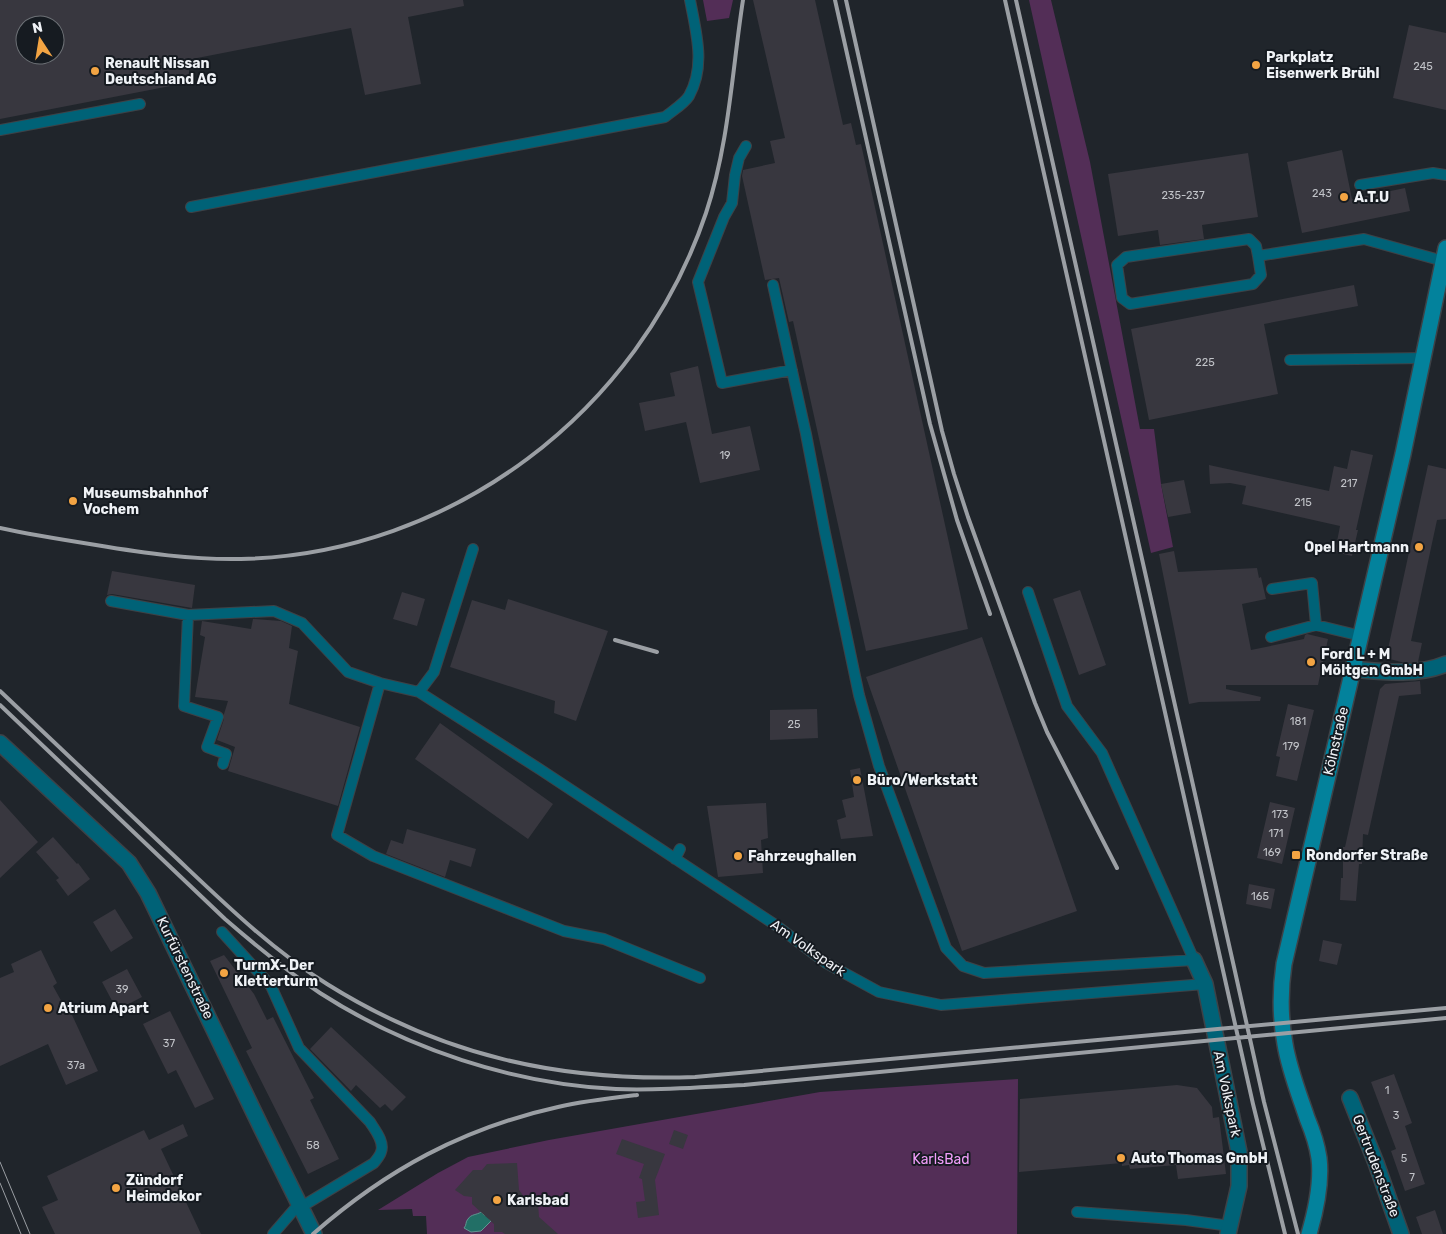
<svg xmlns="http://www.w3.org/2000/svg" width="1446" height="1234" font-family="Rubik,sans-serif">
<style>
.green{fill:#532e57}
.water{fill:#226f66;stroke:#609691}
.building{fill:#38373f;fill-rule:evenodd}
.lines{fill:none;stroke-linecap:round;stroke-linejoin:round}
.service-casing{stroke:#3d4247;stroke-width:12}
.minor-casing{stroke:#3d4247;stroke-width:18}
.secondary-casing{stroke:#3d4247;stroke-width:18}
.service{stroke:#006277;stroke-width:10}
.minor{stroke:#006277;stroke-width:15}
.secondary{stroke:#03829c;stroke-width:15}
.tram{stroke:#9b9fa4;stroke-width:1}
.rail{stroke:#9b9fa4;stroke-width:4}
.poi-dot{fill:#f3a443;stroke:#161b21;stroke-width:2}
.labels{text-anchor:middle;dominant-baseline:central;stroke-width:4;stroke-linejoin:round;paint-order:stroke}
.number-label{font-size:11px;fill:#c1c3c8}
.poi-label{font-size:14px;font-weight:bold;fill:#eff2f6;stroke:#161b21;text-anchor:start}
.street-label{font-size:14px;fill:#eff2f6;stroke:#161b21}
.park-label{font-size:14px;fill:#f29efb;stroke:#161b21}
</style>
<rect width="100%" height="100%" fill="#20252b"/>
<path class="green" d="M703,0H733L729,18L707,21Z
M1029,0H1051L1090,162L1140,429H1154L1161,484L1173,547L1151,553Z
M1018,1079L1017,1234H427L426,1216H413L412,1209L378,1210L438,1173L468,1157L549,1140L820,1092Z"/>
<path class="water" d="M481,1212L484,1215H489V1219L491,1221L481,1231L471,1232L464,1228C467,1225 465,1222 468,1219C471,1214 477,1215 481,1212Z"/>
<path class="building" d="M0,0H463L464,6L408,17L421,84L365,95L351,28L187,60L191,82L0,119ZM25,25H55V55H25Z
M753,0H815L843,125L851,123L856,145L861,144L968,629L866,651L793,321L789,322L779,278L765,280L742,176L743,170L775,163L770,141L785,138Z
M1409,25L1446,33V110L1393,98Z
M1342,150L1352,199L1405,188L1410,211L1302,233L1287,162Z
M1248,153L1258,217L1202,225L1204,239L1160,245L1158,230L1118,236L1108,174Z
M1354,285L1358,306L1264,324L1278,394L1149,420L1131,329Z
M698,366L712,434L750,426L760,470L700,483L686,422L645,431L639,403L675,396L670,373Z
M1351,450L1373,455L1356,530H1358L1352,556L1335,552L1340,526L1242,504L1246,486L1230,483L1210,484L1209,465L1329,491L1334,466L1347,469Z
M1428,465L1446,469V519L1437,520L1411,641L1422,643L1418,662L1405,663L1386,658Z
M1184,480L1191,513L1168,517L1161,484Z
M1174,551L1178,572L1257,568L1259,578L1261,577L1266,599L1242,604L1251,650L1304,639L1305,635L1307,634L1328,639L1318,685H1226V689L1261,697L1260,701L1199,702L1189,704L1159,554Z
M112,571L195,585L192,608L112,594L107,595Z
M1080,590L1106,665L1079,675L1053,599Z
M402,592L425,599L417,626L393,619Z
M508,599L608,631L576,721L554,713L555,701L450,667L472,600L505,610Z
M253,619L281,621L292,626L289,648L298,651L289,704L360,727L338,806L228,771L235,747L217,740L224,719V714L228,701L195,697L205,637L200,635L202,621L251,629Z
M982,637L1077,911L962,951L866,677Z
M1420,681L1421,694L1399,696L1368,835L1363,834L1362,864H1359L1356,901L1340,900L1341,878H1343V847H1345L1380,689L1385,684Z
M1288,704L1314,710L1297,781L1276,776L1280,757L1276,756Z
M817,709L818,738L770,740V710Z
M440,723L553,804L528,839L415,759Z
M860,768L873,836L841,839L837,820L846,817L842,800L854,797L850,770Z
M0,800L38,842L0,878Z
M1270,802L1295,808L1282,864L1257,858Z
M766,803L768,838L761,840L763,873L718,877L707,806Z
M407,829L476,849L471,867L450,860L445,877L386,854L391,840L403,844Z
M53,837L77,864L78,863L90,879L68,896L56,880L59,878L36,852Z
M1249,884L1275,889L1271,909L1246,904Z
M115,909L133,938L111,952L93,922Z
M1323,940L1342,944L1337,965L1319,961Z
M41,950L57,983L53,986L63,1004L66,1002L98,1071L66,1085L48,1044L0,1066V978L14,972L11,964Z
M224,955L254,994L267,1020L273,1017L314,1098L310,1100L339,1159L308,1174L246,1051L252,1048L210,961Z
M127,969L142,997L117,1010L102,982Z
M170,1011L214,1099L195,1108L176,1070L168,1074L143,1024Z
M331,1027L406,1097L392,1111L385,1104L380,1108L356,1085L351,1091L310,1049Z
M1394,1074L1412,1123L1405,1126L1425,1184L1405,1191L1391,1151L1396,1149L1371,1082Z
M1177,1085L1197,1088L1212,1107L1213,1118L1219,1117L1226,1174L1178,1179L1176,1165L1130,1169L1129,1165L1122,1166V1163L1019,1172L1020,1099Z
M183,1124L188,1136L161,1149L201,1234H55L42,1207L58,1200L47,1176L144,1130L149,1140Z
M674,1130L688,1135L683,1149L669,1144Z
M622,1139L665,1154L655,1180L659,1215L638,1218L636,1202L645,1201L642,1179L639,1178L644,1164L616,1154Z
M517,1163L519,1190L522,1194L526,1203H538L539,1217L558,1234H505L502,1232H494V1224L472,1204V1197L464,1196L455,1190L473,1170H482L487,1164Z
M1435,1210L1443,1234H1422L1416,1217Z"/>
<g class="lines">
<defs>
<path id="service" d="M0,130L140,104
M746,146L739,158L735,175L732,203L724,217L698,282L722,383L792,370
M1360,185L1433,173L1446,175
M191,207L665,117C672,111 684,104 689,96C706,66 696,32 690,0
M1258,256L1261,275L1253,284L1130,304L1122,298L1117,265L1126,257L1249,239L1256,246L1258,256L1364,239L1443,261
M773,285L806,434L825,533L859,695L879,766L946,948L963,966L984,973L1194,960L1102,753L1067,706L1028,592
M1290,360L1423,358
M1272,589L1312,583L1316,625
M111,601L188,615L274,611L302,623L348,672L380,683L419,692L541,770L777,926L826,963L879,992L941,1005L1205,984
M188,615L184,706L218,717L207,747L226,754L223,764
M1271,637L1316,625L1361,636
M380,683L337,835L373,856L564,931L604,939L700,978
M419,692L434,672L473,549
M675,859L680,849
M222,932L271,986L299,1048L370,1122C375,1130 385,1142 381,1152C380,1156 376,1160 374,1163L301,1207
M1077,1212L1186,1220L1230,1226
M273,1234L299,1204"/>
<path id="minor" d="M1353,669C1384,672 1417,676 1446,664
M0,743L129,863L148,893L263,1131L314,1234
M1194,960L1205,984L1239,1152V1186L1228,1234
M1350,1098L1376,1163L1401,1234"/>
<path id="secondary" d="M1309,1234C1316,1210 1322,1183 1319,1158C1317,1144 1312,1130 1307,1118C1299,1094 1289,1069 1285,1044C1280,1017 1280,991 1284,964L1353,669L1403,454L1446,248"/>
</defs>
<use href="#service" class="service-casing"/>
<use href="#minor" class="minor-casing"/>
<use href="#secondary" class="secondary-casing"/>
<use href="#service" class="service"/>
<use href="#minor" class="minor"/>
<use href="#secondary" class="secondary"/>
<path class="tram" d="M0,1162L30,1234
M0,1183L21,1234"/>
<path class="rail" d="M835,0L930,424L957,520L990,614
M846,0L942,431L954,474L968,517L1035,703L1047,732L1117,868
M1005,0L1253,1104L1285,1234
M1016,0L1234,967L1264,1102L1298,1234
M0,528C32,535 64,540 96,545C144,553 192,560 241,559C452,554 639,412 706,213C729,144 732,71 743,0
M615,640L657,652
M0,691C56,744 113,798 169,851C219,898 268,947 327,984C442,1056 561,1082 695,1077L1446,1008
M0,705L225,919C255,945 287,971 320,993C407,1049 513,1084 616,1089C659,1091 701,1087 744,1085L1446,1018
M313,1234C386,1170 463,1128 558,1107C584,1101 611,1098 637,1095"/>
</g>
<g class="poi-dot">
<circle cx="1256" cy="65" r="5"/>
<circle cx="95" cy="71" r="5"/>
<circle cx="1344" cy="197" r="5"/>
<circle cx="73" cy="501" r="5"/>
<circle cx="1419" cy="547" r="5"/>
<circle cx="1311" cy="662" r="5"/>
<circle cx="857" cy="780" r="5"/>
<rect x="1291" y="850" width="10" height="10" rx="2.5"/>
<circle cx="738" cy="856" r="5"/>
<circle cx="224" cy="973" r="5"/>
<circle cx="48" cy="1008" r="5"/>
<circle cx="1121" cy="1158" r="5"/>
<circle cx="116" cy="1188" r="5"/>
<circle cx="497" cy="1200" r="5"/>
</g>
<g class="labels">
<g class="number-label">
<text x="1423" y="66">245</text>
<text x="1322" y="193">243</text>
<text x="1183" y="195">235-237</text>
<text x="1205" y="362">225</text>
<text x="725" y="455">19</text>
<text x="1349" y="483">217</text>
<text x="1303" y="502">215</text>
<text x="1298" y="721">181</text>
<text x="794" y="724">25</text>
<text x="1291" y="746">179</text>
<text x="1280" y="814">173</text>
<text x="1276" y="833">171</text>
<text x="1272" y="852">169</text>
<text x="1260" y="896">165</text>
<text x="122" y="989">39</text>
<text x="169" y="1043">37</text>
<text x="76" y="1065">37a</text>
<text x="1387" y="1090">1</text>
<text x="1396" y="1115">3</text>
<text x="313" y="1145">58</text>
<text x="1404" y="1158">5</text>
<text x="1412" y="1177">7</text>
</g>
<g class="poi-label">
<text x="1266" y="57">Parkplatz<tspan x="1266" dy="16">Eisenwerk Brühl</tspan></text>
<text x="105" y="63">Renault Nissan<tspan x="105" dy="16">Deutschland AG</tspan></text>
<text x="1354" y="197">A.T.U</text>
<text x="83" y="493">Museumsbahnhof<tspan x="83" dy="16">Vochem</tspan></text>
<text x="1409" y="547" text-anchor="end">Opel Hartmann</text>
<text x="1321" y="654">Ford L + M<tspan x="1321" dy="16">Möltgen GmbH</tspan></text>
<text x="867" y="780">Büro/Werkstatt</text>
<text x="1306" y="855">Rondorfer Straße</text>
<text x="748" y="856">Fahrzeughallen</text>
<text x="234" y="965">TurmX- Der<tspan x="234" dy="16">Kletterturm</tspan></text>
<text x="58" y="1008">Atrium Apart</text>
<text x="1131" y="1158">Auto Thomas GmbH</text>
<text x="126" y="1180">Zündorf<tspan x="126" dy="16">Heimdekor</tspan></text>
<text x="507" y="1200">Karlsbad</text>
</g>
<g class="street-label">
<text transform="translate(1336 741) rotate(-77)">Kölnstraße</text>
<text transform="translate(808 948) rotate(35)">Am Volkspark</text>
<text transform="translate(185 968) rotate(64)">Kurfürstenstraße</text>
<text transform="translate(1227 1094) rotate(78)">Am Volkspark</text>
<text transform="translate(1376 1166) rotate(69)">Gertrudenstraße</text>
</g>
<g class="park-label">
<text x="941" y="1159">KarlsBad</text>
</g>
</g>
<g transform="translate(40 40) rotate(348)"><circle r="24" fill="#161b21" stroke="#6d7176"/>
<path d="M0-4L9 19L0 12L-9 19Z" fill="#f3a443"/>
<text y="-8" font-size="14" font-weight="bold" text-anchor="middle" fill="#eff2f6">N</text>
</g>
</svg>
